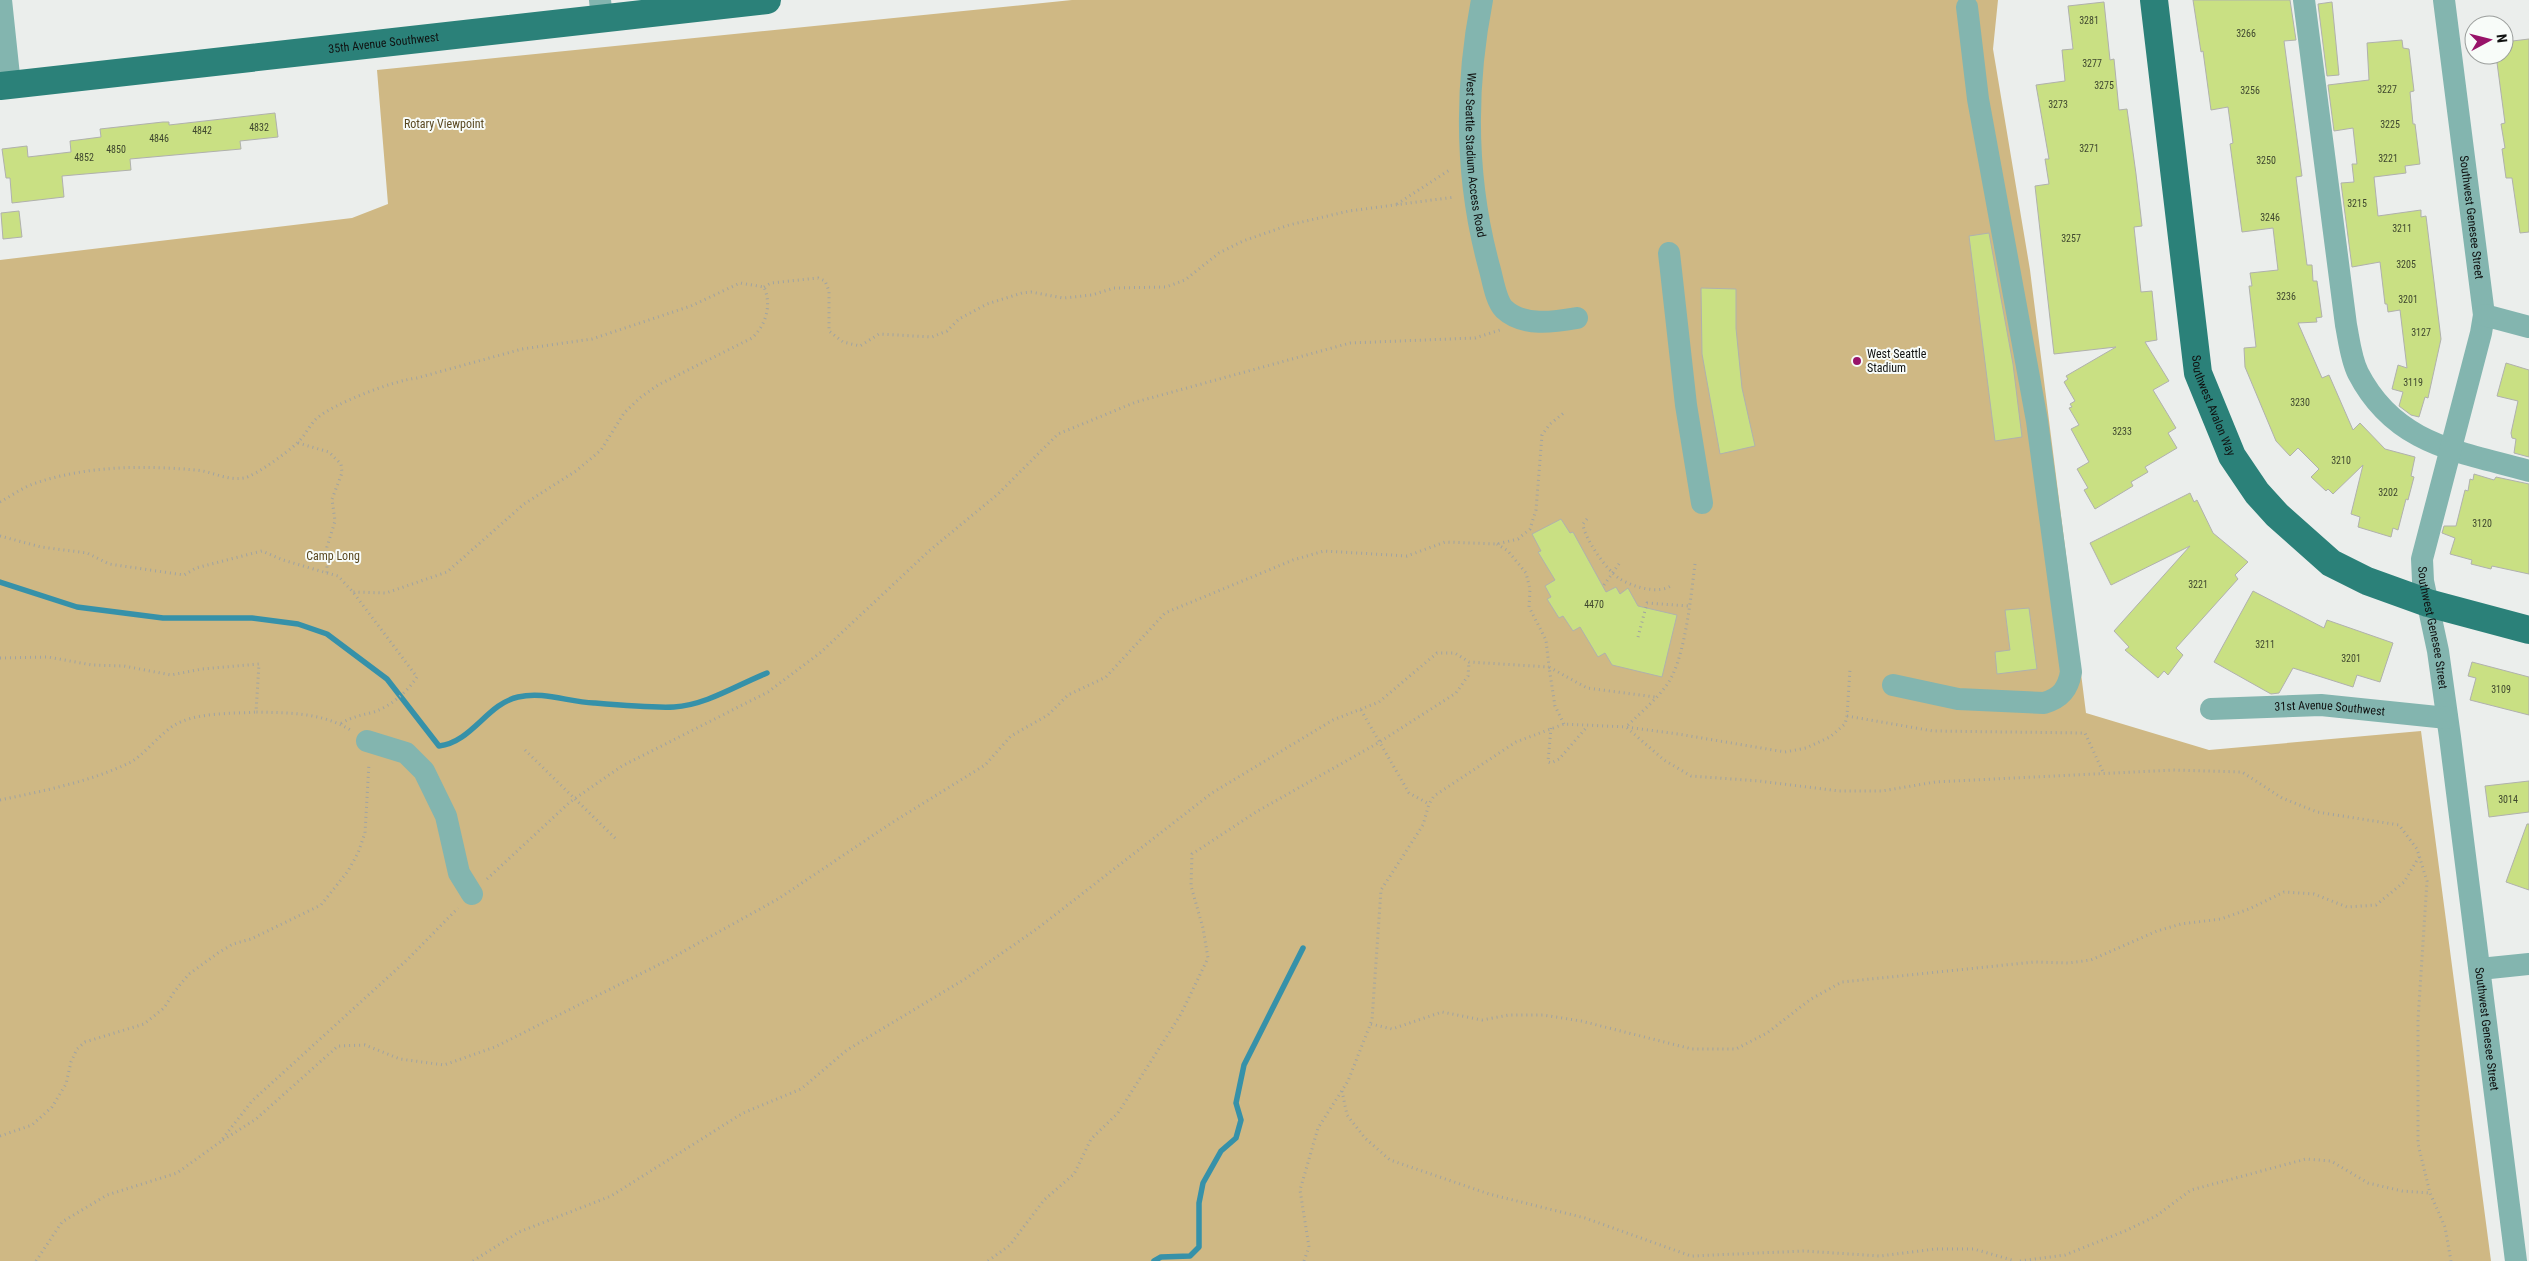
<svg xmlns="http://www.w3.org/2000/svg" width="2529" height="1261" font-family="'Roboto Condensed',sans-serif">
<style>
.green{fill:#cfb884}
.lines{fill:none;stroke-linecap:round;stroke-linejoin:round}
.stream{stroke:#3691a9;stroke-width:5.5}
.building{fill:#c9e083;stroke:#b0b1ad}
.path{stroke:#a0a3a1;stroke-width:3;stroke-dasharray:1 4;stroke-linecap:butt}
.minor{stroke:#83b5af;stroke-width:22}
.major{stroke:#2b8179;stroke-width:28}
.poi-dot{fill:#981369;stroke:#f8fcf9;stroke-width:2}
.labels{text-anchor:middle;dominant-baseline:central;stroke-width:4;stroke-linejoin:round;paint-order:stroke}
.number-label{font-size:10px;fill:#3e462e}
.street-label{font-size:12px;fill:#101211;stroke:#f8fcf9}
.park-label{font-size:12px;fill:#5a4922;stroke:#f8fcf9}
.poi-label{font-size:12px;fill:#101211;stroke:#f8fcf9;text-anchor:start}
</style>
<rect width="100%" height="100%" fill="#ebeeec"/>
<path class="green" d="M1072,0H1998L1993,49L2030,270L2086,713L2209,750L2421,731L2491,1261H0V260L352,218L388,204L377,70Z"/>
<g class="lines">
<path class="stream" d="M0,582L77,607L163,618H252L298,624L327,634L387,679L439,746C472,742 487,704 518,697C544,691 568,702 594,703C617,705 651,708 674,707C706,705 737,685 767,673
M1154,1261L1161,1257L1190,1256L1199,1247V1203L1203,1183L1221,1151L1236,1138L1241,1120L1236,1103L1244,1065L1303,948"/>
</g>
<path class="building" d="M2193,0H2290L2296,40L2284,41L2302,176L2296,177L2307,265H2312L2313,281H2317L2322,317L2316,318L2317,322L2298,323L2322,378L2329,375L2353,430L2360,423L2385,449L2415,457L2411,476L2414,477L2408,500L2406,499L2398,530L2393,528L2391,537L2358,527L2360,517L2351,514L2363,465L2333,494L2328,489L2326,491L2311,477L2319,469L2298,448L2290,456L2276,441L2245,367L2244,348L2256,347L2249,286H2252L2250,273L2278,270L2273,228L2242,232L2230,144L2233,143L2228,107L2211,110L2203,51L2201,52Z
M2104,2L2110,60L2114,59L2119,110L2127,109L2136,174L2142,226L2134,227L2141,292L2152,291L2157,340L2145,342L2169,381L2153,390L2176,428L2168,433L2177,448L2145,467L2148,472L2131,482L2133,486L2095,509L2084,490L2088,488L2077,469L2089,462L2071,429L2079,425L2069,408L2072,407L2070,404L2075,401L2064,382L2068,379L2066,376L2116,347L2054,354L2035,186L2049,184L2045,159H2049L2036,85L2065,81L2062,50L2073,49L2068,6Z
M2332,2L2339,75L2327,76L2318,4Z
M2529,39V232L2520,233L2512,178H2506L2502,149L2505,148L2501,124L2505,123L2496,55H2504V42Z
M2402,40L2403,48L2409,49L2414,91L2410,92L2413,124H2415L2420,164L2405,166L2406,173L2374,177L2378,216L2421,210V217L2426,216L2441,339L2428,398L2425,397L2419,417L2411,415L2399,406L2403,392L2392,389L2398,365L2407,368L2400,310L2388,312L2387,304H2385L2380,262L2352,267L2341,183L2354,182L2352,164H2357L2353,128L2334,131L2328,85L2369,80L2367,43Z
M275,113L278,137L240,141L241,149L130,159L131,170L62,176L64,197L12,203L10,178H6L2,149L27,146L28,157L71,152L70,141L101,137L100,129L163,122H169V125Z
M19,211L22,237L3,239L1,213Z
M1989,233L2013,364L2022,437L1995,441L1969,236Z
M1701,288L1736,289V328L1742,388L1755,446L1720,454L1702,354Z
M2506,363L2529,370V457L2514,453L2516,439L2512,438L2511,433L2518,401L2497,396Z
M2474,474L2494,480L2496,477L2529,484V574L2492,566L2491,569L2471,564L2472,560L2450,554L2455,538L2442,533L2444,526H2456L2465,490L2468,491L2470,479L2473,480Z
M2190,493L2194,502L2197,500L2213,533L2248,562L2235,575L2238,579L2176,648L2183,655L2168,675L2164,671L2158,678L2125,650L2129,647L2114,631L2190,546L2111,585L2090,543Z
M1561,519L1570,533L1573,532L1606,592L1616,587L1620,594L1628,588L1638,606L1677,615L1662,677L1612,665L1605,653L1598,657L1580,627L1573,631L1563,616L1559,618L1547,599L1551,597L1545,586L1555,580L1538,552L1541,551L1532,534Z
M2253,591L2324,628L2327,620L2393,643L2380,682L2357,675L2353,687L2293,668L2279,693L2271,694L2214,662Z
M2029,608L2037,669L1997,674L1995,652L2010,650L2005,610Z
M2472,662L2529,677V715L2470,700L2476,678L2468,676Z
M2529,781V812L2489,817L2485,786Z
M2527,824H2529V890L2506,882Z"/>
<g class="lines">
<path class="path" d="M1397,204L1451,169
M764,287L771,283L818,278L825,281L829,291V331L843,342L860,346L879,334L932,337L947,331L959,319L987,304L1022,293L1031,292L1063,298L1092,295L1114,288L1166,287L1185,280L1219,253L1243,241L1289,225L1349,211L1455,197
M298,443L329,452L341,464L342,473L332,499L335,521L327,547V573
M0,502C11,496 22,488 33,484C84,466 142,465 195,470C212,471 226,481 244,478C255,476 288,452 297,443C305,436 309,426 316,419C332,404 395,380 417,378L522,349L592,339L691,306L740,283L764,287C772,305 766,325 752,338L658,385L641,397L624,413L601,450L576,471L524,504L447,572L386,593L353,592
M1587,519L1583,524C1584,538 1607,571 1620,579C1633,587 1659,595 1672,585
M0,536L41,547L87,553L109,564L184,575L196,568L262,551L283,560L327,573L338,576L353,592L417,677C407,692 391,706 374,712C362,715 351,717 340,724
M1695,564C1691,595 1685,662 1666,686C1655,701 1639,714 1626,727L1664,760L1691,776L1759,781L1839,791H1882L1935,782L2173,770L2242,772L2282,798L2317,812L2399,825L2417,849L2427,881L2418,1020V1144L2430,1193L2445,1227L2451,1261
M1604,585L1621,561
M1638,637L1647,603L1689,606
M0,658L48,657L92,665L124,666L171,675L202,669L259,664L256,712C289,713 322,712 352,731
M1361,710L1409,793L1429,804
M1847,716L1933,731L2085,733L2104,774
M1564,724L1555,706L1549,667L1587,688L1655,697
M1551,728L1548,762L1551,763L1559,759L1587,727
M525,750L616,839
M0,800C43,791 89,782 129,763C142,757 159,735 173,726C195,712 230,714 256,712
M487,879L570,802L622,766L768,692L820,653L929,551L998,494L1058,434L1136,402L1350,343L1475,338L1500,330
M1371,1024L1392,1029L1442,1012L1482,1020L1509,1015H1543L1581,1021L1692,1049H1736L1767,1033L1811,999L1842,982L2034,962L2068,963L2091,960L2157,931L2181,924L2221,919L2249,909L2284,892L2314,894L2347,907L2376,905L2404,882L2419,857
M1342,1091L1347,1115L1365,1138L1390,1160L1489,1194L1585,1218L1691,1256L1804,1251L1880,1256L1935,1249H1974L2015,1261
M0,1136L32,1125L52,1107L66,1084L71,1062L77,1049L85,1042L144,1024L164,1008L174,992L189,974L218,953L233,944L251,939L321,905L348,871L358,853L365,833L369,763
M223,1140L256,1119L338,1046L365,1045L400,1059L444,1065L495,1047L668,960L778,899L893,822L985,765L1011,736L1048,715L1068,695L1106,677L1165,613L1293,560L1324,551L1407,556L1445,542L1497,544L1518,539L1530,529L1536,510L1542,435L1550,424L1565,412
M36,1261L62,1222L107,1195L177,1173L220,1142L252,1101L408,959L458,908
M473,1261L519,1232L611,1196L743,1113L801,1089L847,1050L965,979L1038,928L1212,793L1333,720L1379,702L1437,653H1455L1469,662L1549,667L1546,640L1529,607L1530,589L1526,573L1508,551L1497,544
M988,1261L1010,1245L1044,1200L1074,1174L1091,1139L1118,1113L1181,1014L1208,958L1203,928L1191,886L1192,854L1256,812L1378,743L1456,693L1468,676L1469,662
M1304,1261L1309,1247L1300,1190L1318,1128L1348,1081L1372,1020L1381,890L1423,825L1429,804L1434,796L1516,742L1564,724L1626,727L1678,734L1785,752L1806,748L1830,737L1845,724L1847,716L1850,669
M2020,1261L2065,1255L2125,1231L2156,1216L2191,1190L2306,1159L2331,1161L2368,1183L2402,1191L2430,1193"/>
<g class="minor">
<path d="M1,0L10,85"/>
<path d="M600,0L602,19"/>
<path id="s1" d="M1482,0C1464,92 1465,180 1490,270C1493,281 1496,301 1504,309C1523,327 1554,322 1577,318"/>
<path d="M2304,0L2346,325C2349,340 2351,359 2358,373C2395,445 2458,451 2529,471"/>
<path id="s2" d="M2444,0L2484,315L2481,333L2422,559L2423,581L2438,651L2450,737L2516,1261"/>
<path d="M1669,253L1686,405L1702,503"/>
<path d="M2484,315L2529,327"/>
<path d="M1893,685L1958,699L2044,703C2061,698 2068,689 2071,672L2037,421L1978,99L1967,7"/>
<path id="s3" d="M2211,709L2321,705L2447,718"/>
<path d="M367,741L406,753L424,771L446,816L459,873L472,894"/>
<path d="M2480,969L2529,964"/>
</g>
<g class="major">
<path id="s4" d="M2154,0L2198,373L2232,456L2257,493L2277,515L2331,563L2367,581L2428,603L2529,630"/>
<path id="s5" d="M0,86L767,0"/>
</g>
</g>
<circle class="poi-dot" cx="1857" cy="361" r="5"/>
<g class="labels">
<g class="number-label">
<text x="2089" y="20">3281</text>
<text x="2246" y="33">3266</text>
<text x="2092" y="63">3277</text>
<text x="2104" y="85">3275</text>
<text x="2387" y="89">3227</text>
<text x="2250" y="90">3256</text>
<text x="2058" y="104">3273</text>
<text x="2390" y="124">3225</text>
<text x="259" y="127">4832</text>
<text x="202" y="130">4842</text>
<text x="159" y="138">4846</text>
<text x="2089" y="148">3271</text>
<text x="116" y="149">4850</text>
<text x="84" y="157">4852</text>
<text x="2388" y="158">3221</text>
<text x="2266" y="160">3250</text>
<text x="2357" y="203">3215</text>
<text x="2270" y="217">3246</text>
<text x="2402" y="228">3211</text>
<text x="2071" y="238">3257</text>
<text x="2406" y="264">3205</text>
<text x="2286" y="296">3236</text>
<text x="2408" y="299">3201</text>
<text x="2421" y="332">3127</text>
<text x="2413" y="382">3119</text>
<text x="2300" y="402">3230</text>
<text x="2122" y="431">3233</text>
<text x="2341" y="460">3210</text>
<text x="2388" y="492">3202</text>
<text x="2482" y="523">3120</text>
<text x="2198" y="584">3221</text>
<text x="1594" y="604">4470</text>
<text x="2265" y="644">3211</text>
<text x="2351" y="658">3201</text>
<text x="2501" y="689">3109</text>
<text x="2508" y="799">3014</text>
</g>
<g class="street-label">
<text stroke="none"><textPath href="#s5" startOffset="386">35th Avenue Southwest</textPath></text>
<text stroke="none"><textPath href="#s1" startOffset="156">West Seattle Stadium Access Road</textPath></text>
<text stroke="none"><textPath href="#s2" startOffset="219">Southwest Genesee Street</textPath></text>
<text stroke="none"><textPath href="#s4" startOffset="411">Southwest Avalon Way</textPath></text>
<text stroke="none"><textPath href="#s2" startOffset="639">Southwest Genesee Street</textPath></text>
<text stroke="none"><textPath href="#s3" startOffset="119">31st Avenue Southwest</textPath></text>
<text stroke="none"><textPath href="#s2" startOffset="1044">Southwest Genesee Street</textPath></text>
</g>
<g class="park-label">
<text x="444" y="124">Rotary Viewpoint</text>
<text x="333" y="556">Camp Long</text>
</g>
<g class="poi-label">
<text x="1867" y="354">West Seattle<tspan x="1867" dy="14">Stadium</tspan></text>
</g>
</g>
<g transform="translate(2489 40) rotate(83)"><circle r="24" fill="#f8fcf9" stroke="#9b9e9c"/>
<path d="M0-4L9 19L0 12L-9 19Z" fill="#981369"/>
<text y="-8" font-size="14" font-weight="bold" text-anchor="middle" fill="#101211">N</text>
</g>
</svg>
